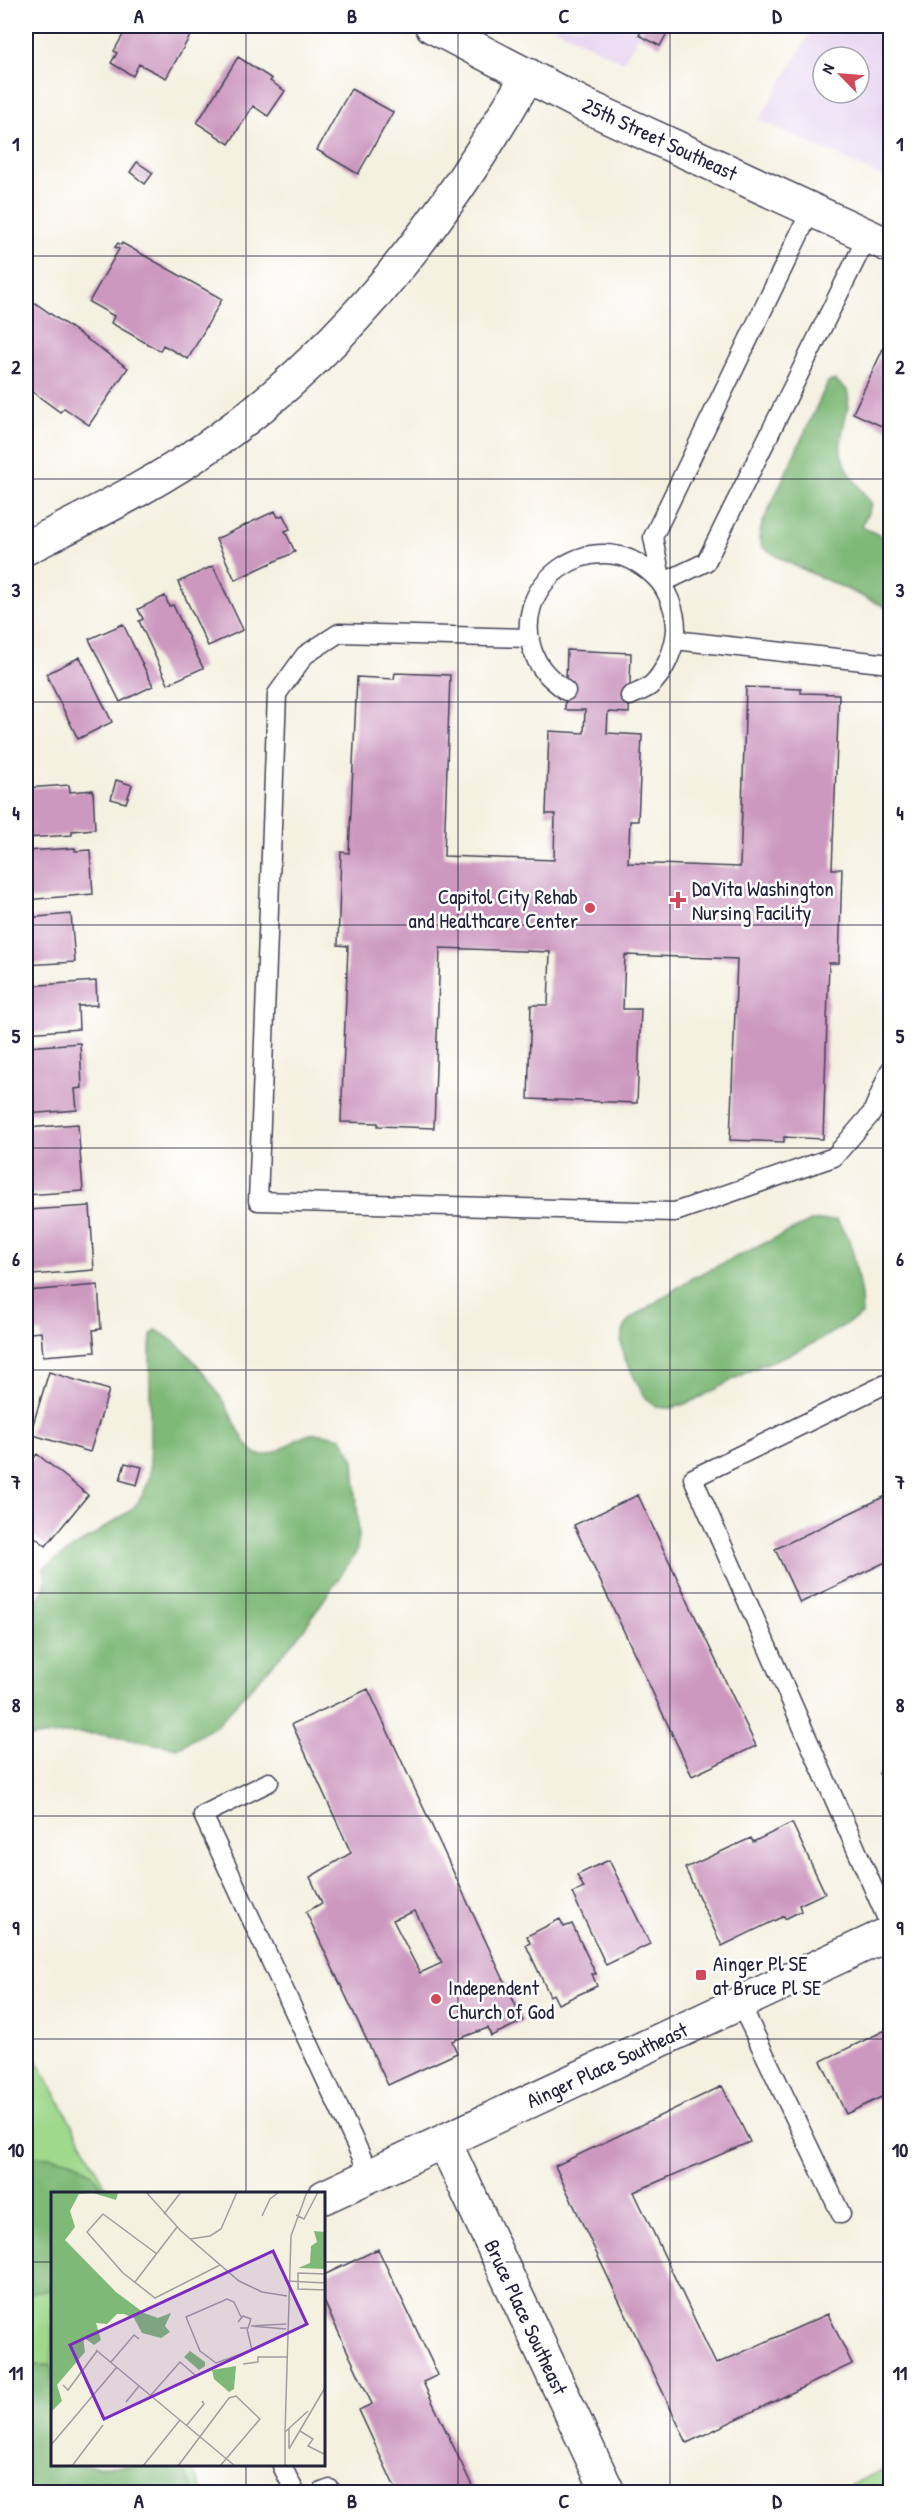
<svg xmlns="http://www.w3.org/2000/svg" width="916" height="2518" font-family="'Patrick Hand',sans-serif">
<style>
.built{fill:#e6d2f0;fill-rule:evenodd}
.green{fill:#9fd98c;stroke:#607e64;stroke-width:1.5}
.forest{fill:#7fb978;stroke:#506e5a;stroke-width:1.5}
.building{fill:#cc98bf;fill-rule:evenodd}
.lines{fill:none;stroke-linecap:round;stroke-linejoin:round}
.service-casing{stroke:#424154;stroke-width:21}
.minor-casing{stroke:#424154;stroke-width:36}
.tertiary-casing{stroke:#424154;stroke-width:36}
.service{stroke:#fff;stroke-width:18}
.minor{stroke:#fff;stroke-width:33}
.tertiary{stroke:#fff;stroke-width:33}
.grid{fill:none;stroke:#22223b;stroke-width:1.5;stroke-opacity:0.55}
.poi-dot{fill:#d1495b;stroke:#fff;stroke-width:2}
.labels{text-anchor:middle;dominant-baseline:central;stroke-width:5;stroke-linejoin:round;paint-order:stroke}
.street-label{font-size:21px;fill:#22223b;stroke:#fff}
.poi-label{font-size:21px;fill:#22223b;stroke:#fff;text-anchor:start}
.inset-road{fill:none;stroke:#a09e9f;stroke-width:1.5}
.view{fill:#7b2cbf;fill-opacity:0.15;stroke:#7b2cbf;stroke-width:3}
.inset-edge{fill:none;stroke:#22223b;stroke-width:3}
.neatline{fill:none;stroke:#22223b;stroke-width:2}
.grid-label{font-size:20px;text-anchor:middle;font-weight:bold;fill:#22223b}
</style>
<rect width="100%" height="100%" fill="#fff"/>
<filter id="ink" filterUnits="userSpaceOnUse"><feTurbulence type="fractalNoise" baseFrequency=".0167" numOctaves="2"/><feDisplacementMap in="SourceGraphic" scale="12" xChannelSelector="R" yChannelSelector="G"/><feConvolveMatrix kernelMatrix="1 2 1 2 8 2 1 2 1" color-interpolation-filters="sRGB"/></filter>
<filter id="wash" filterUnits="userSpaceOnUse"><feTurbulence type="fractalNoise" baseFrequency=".008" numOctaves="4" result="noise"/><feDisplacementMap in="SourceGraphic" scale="24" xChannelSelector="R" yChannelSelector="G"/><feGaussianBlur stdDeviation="1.35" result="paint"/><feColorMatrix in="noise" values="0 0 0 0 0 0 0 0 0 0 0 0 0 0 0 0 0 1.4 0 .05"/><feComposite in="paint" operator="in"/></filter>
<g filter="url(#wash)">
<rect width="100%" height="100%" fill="#f4f1e1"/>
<path class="built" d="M550,26H644L623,62Z
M814,26H890V180L759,120ZM823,57H859V93H823Z"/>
<path class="green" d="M26,2040L110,2194H52V2466H190L204,2492H26Z
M890,2466V2492H837Z"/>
<path class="forest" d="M835,380C838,383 843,386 846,389C855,403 837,434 841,453C846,471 861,490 872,504L862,525L864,528L890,540V609L787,562L762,547L759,538L762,524L828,382Z
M837,1220L851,1243L861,1295L862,1315C842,1326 823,1339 802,1349C784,1357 765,1363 747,1372C729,1381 683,1411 664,1408C645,1406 638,1384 630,1369C620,1351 617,1336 630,1319L692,1278L811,1221Z
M156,1330C191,1349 215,1385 233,1419C238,1428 248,1453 260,1455C276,1457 294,1438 310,1434C319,1432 333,1436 342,1438L354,1460L359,1537L356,1553L299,1636L216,1726L178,1748L98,1734L71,1733L26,1738V1608C43,1596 49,1588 43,1568L130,1511C141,1500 146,1490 150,1475V1349L151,1335Z
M26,2155C64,2159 86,2157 107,2194H52V2290L26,2294Z
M26,2365H52V2466H181L195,2492H26Z"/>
<g id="blocks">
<path class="building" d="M128,26H191L187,34L190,36L166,78L139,64L133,76L111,63L117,53L114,51Z
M645,26H671L660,46L639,35Z
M238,57L272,79L270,81L285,91L268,116L253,106L229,144L197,123Z
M351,89L393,112L358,174L317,150Z
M137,162L153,173L145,184L130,172Z
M118,243L121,245L122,243L222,299L188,359L163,345L160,351L111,323L114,316L89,302L119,249L115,247Z
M30,302L35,303L128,368L89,425L64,408L60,412L26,387V313Z
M883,349L890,353V430L853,413Z
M275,511L278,517L283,515L290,529L285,531L295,552L235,580L216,539Z
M213,566L243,630L208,646L178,582Z
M165,596L169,606L173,605L203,668L168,684L139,621L143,619L138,609Z
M123,624L153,686L120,702L89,639Z
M567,650L631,653L629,713L608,712L607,733L642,735L638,821H630L628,863L740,867L746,687L801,689V693L839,694L832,869H842L839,963H829L823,1139L784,1137V1142L730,1140L737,959L625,955L623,1009H641L637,1103L528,1099L531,1005H548L550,952L440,948L434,1128L378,1126V1123L341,1122L348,946L338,945L341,852L349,853L357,677L394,679L395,673L450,675L444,856L554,860L555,814H546L549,731L584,733L585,710H565Z
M80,657L112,722L78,739L46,674Z
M116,780L132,785L126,803L111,799Z
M69,785L70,792L93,790L95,829L72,831V835L26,838V788Z
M75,848V851L90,850L93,894L26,900V851Z
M71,914L75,962L26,965V918Z
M96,981L97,1005L78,1006L79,1029L26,1033V986Z
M80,1043L82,1088L75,1089L77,1110L26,1114V1047Z
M78,1124L83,1191L26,1195V1128Z
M90,1206L94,1270L32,1275L28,1210Z
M98,1285L101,1329L93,1330L95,1352L43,1356L41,1332L30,1333L27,1291Z
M49,1372L109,1390L90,1452L30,1434Z
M37,1454L88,1495L46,1546L26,1530V1468Z
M125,1463L142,1467L137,1485L120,1480Z
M890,1494V1560L800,1603L775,1549Z
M638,1495L756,1746L692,1776L574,1525Z
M368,1689L523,2021L491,2036L488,2028L452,2041L457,2053L388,2085L306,1912L322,1903L310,1877L351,1853L292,1724ZM415,1911L442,1963L420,1973L393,1920Z
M890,1768V1797L879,1773Z
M792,1823L825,1893L799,1905L801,1911L785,1919L784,1916L722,1946L685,1868L751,1838L753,1842Z
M609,1860L650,1944L606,1965L572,1893L584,1888L577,1875Z
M560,1919L564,1927L572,1924L596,1974H592L597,1986L558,2004L553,1994L550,1996L526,1945L530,1943L527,1936Z
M890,2028V2093L846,2114L821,2061Z
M722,2086L750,2142L634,2192L716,2364L828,2314L852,2364L687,2443L555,2166Z
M378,2249L438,2375L423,2382L475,2492H397L359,2410L372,2404L324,2301V2275Z"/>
</g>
</g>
<g filter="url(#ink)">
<use href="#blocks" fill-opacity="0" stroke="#424154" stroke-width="1.5"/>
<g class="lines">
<defs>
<path id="service" d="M811,210L653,537L662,583L706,562L868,235
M530,638L339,633L305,655L277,694L258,1201L675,1212L834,1157L872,1113L890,1070
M675,640L890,664
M566,691C555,682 544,674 537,661C500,587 595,517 654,576C667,588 676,611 676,629C675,648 665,673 650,686C645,690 636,693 630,696
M890,1382L693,1478L890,1926
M269,1782L203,1815L370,2175
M740,2003L841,2214
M282,2466L295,2492
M322,2492L330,2489L332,2492"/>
<path id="minor" d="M26,548C91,515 160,482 219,439C350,345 449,214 528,75
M444,2141L608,2492
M324,2197L890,1933"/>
<path id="tertiary" d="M432,26L584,105L890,246"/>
</defs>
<use href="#service" class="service-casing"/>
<use href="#minor" class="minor-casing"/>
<use href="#tertiary" class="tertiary-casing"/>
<use href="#service" class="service"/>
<use href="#minor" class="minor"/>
<use href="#tertiary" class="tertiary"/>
</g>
</g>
<path class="grid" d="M246,26V2194M458,26V2492M670,26V2492M26,256H890M26,479H890M26,702H890M26,925H890M26,1148H890M26,1370H890M26,1593H890M26,1816H890M26,2039H890M26,2262H52M324,2262H890M246,2466V2492"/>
<g class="poi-dot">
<path d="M675 891h6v6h6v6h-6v6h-6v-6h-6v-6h6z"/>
<circle cx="590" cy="908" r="6"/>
<rect x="695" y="1969" width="12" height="12" rx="3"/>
<circle cx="436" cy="1999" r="6"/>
</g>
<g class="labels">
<g class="street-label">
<text transform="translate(660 139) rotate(25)">25th Street Southeast</text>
<text transform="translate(607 2065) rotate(-25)">Ainger Place Southeast</text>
<text transform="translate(526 2317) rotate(65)">Bruce Place Southeast</text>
</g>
<g class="poi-label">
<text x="692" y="888">DaVita Washington<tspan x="692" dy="24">Nursing Facility</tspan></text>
<text x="578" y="896" text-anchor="end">Capitol City Rehab<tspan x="578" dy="24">and Healthcare Center</tspan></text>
<text x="713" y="1963">Ainger Pl SE<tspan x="713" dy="24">at Bruce Pl SE</tspan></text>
<text x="448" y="1987">Independent<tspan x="448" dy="24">Church of God</tspan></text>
</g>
</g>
<g transform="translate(51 2192)">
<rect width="274" height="274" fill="#f4f1e1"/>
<path d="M0,0L67,1L65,8L42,1L28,2L19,19L24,35L14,48L65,100L93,121L107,126L120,121L114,134L119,140L110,146L91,141L83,126L73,122H66L56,132L45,131L50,148L43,153L32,145L34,160L6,193L11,209L0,220ZM263,39L274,40V77L247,76L259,71L260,54L266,50ZM139,159L154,170V174L148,178L133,165ZM185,174L183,197L178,200L163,187L161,178Z" fill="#7fb978"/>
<path class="inset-road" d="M95,0L130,39L188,89L211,100L236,104M113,22L130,0M245,23L253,27L267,0M211,24L219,7L228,0M139,47L159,44L170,37L186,0M106,62L52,22L36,40L72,81L104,106L169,73M275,82L247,81V97L275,98M236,89L275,91M84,90L126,35M190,125L183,110L176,107L135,125L149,159L165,171L201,158L196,137M187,130L192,124L200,127L197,136H189M235,132L200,134L235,137M45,158L184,274M60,170L83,143L88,147M192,172L207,170V165H236M12,193L17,198L46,159M100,203L129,170L144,183M75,210L88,194M136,233L153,212L151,209M249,239L262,247L257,254L273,262M234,240L240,44L256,0M0,253L66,175M238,256V236M238,257L275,194M21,274L52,233M92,274L129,228M127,274L178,206L185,204L209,227L169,274M234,274V240L257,219"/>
<path class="view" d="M222,59L256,132L53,227L19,153Z"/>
<rect width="274" height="274" class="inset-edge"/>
</g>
<rect width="916" height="2518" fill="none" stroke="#fff" stroke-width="66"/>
<g transform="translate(841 75) rotate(295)"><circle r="28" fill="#ffffff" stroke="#a7a7b1" stroke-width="1.5"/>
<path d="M0-4.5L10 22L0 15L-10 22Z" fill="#d1495b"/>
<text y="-9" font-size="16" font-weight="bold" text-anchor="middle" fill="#22223b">N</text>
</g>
<rect x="33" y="33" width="850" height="2452" class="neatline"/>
<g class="grid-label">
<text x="139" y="23">A</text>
<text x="352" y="23">B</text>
<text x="564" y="23">C</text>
<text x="777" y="23">D</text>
<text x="16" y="151">1</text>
<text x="900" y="151">1</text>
<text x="16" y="374">2</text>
<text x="900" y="374">2</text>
<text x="16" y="597">3</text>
<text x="900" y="597">3</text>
<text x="16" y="820">4</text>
<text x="900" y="820">4</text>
<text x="16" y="1043">5</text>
<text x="900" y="1043">5</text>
<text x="16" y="1266">6</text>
<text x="900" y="1266">6</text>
<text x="16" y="1489">7</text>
<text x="900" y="1489">7</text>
<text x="16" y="1712">8</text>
<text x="900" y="1712">8</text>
<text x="16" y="1935">9</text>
<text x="900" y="1935">9</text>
<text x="16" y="2157">10</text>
<text x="900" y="2157">10</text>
<text x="16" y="2380">11</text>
<text x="900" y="2380">11</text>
<text x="139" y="2508">A</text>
<text x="352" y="2508">B</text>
<text x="564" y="2508">C</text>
<text x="777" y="2508">D</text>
</g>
</svg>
